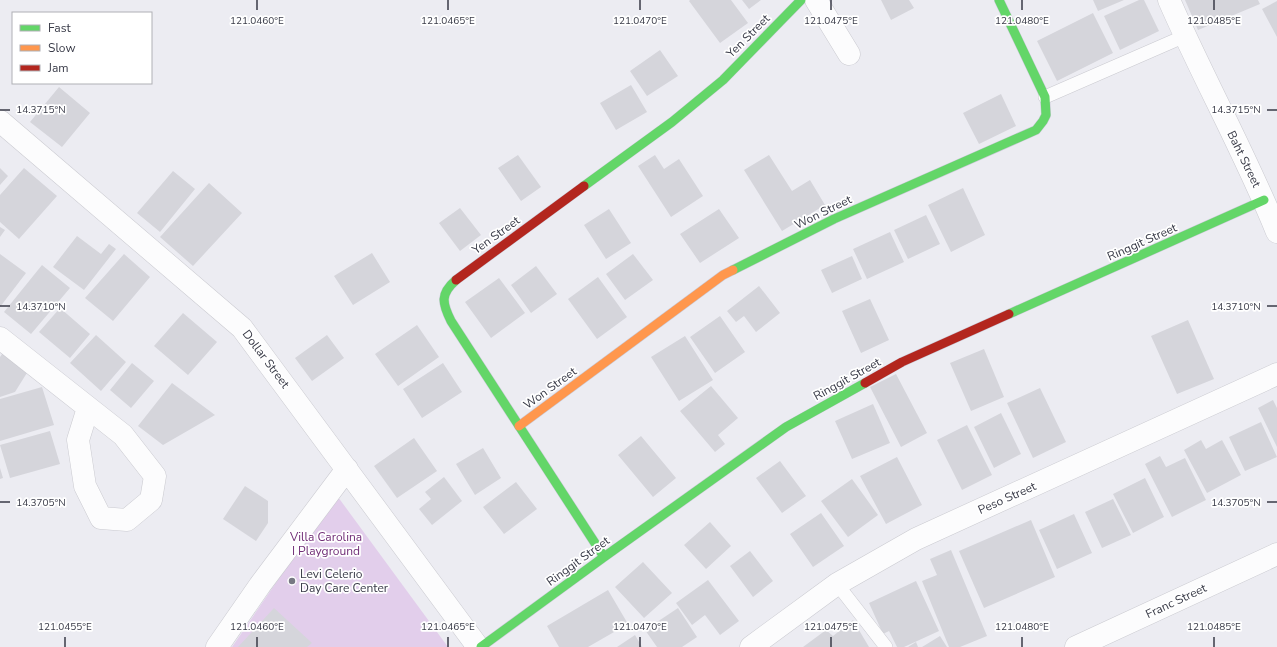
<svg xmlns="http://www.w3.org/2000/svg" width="1277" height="647" font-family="'Nunito Sans',sans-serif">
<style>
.green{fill:#e2ceeb}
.building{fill:#d5d5db}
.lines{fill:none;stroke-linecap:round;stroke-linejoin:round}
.lane-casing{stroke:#cacad0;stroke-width:14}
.street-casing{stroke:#cacad0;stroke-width:23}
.fast-casing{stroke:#c9c9d7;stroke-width:10}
.slow-casing{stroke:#c9c9d7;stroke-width:10}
.jam-casing{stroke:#c9c9d7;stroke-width:10}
.lane{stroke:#fcfcfd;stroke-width:13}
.street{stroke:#fcfcfd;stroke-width:22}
.fast{stroke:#63d668;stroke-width:9}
.slow{stroke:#ff974d;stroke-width:9}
.jam{stroke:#b3261e;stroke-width:9}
.ticks{fill:none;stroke:#383a47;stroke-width:1.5}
.poi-dot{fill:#777883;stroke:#fff;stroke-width:1.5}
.labels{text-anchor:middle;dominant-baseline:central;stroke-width:3.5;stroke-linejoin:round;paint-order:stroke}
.street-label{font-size:12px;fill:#383a47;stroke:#fff}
.park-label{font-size:12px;fill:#712e77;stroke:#fff}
.poi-label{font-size:12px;fill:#383a47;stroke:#fff;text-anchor:start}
.ticks-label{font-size:10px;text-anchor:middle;fill:#383a47;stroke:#fff;stroke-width:3.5;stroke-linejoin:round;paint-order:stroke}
</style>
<rect width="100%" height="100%" fill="#ececf2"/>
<path class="green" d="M338,497L448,647H232L295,555Z"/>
<path class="building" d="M690,0H731L748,23L720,43L689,1Z
M742,0H761L749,9Z
M881,0H909L914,8L891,20Z
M1093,0H1124L1098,11Z
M1139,0H1144L1159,31L1120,50L1104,16Z
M1185,0H1258L1260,4L1198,30Z
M1277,1V37L1262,9Z
M1093,13L1113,53L1057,81L1037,41Z
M660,50L678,76L647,96L630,71Z
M631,85L647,112L616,130L600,103Z
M59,87L90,113L62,147L30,122Z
M1001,94L1016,126L979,144L963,113Z
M518,155L541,187L521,201L498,168Z
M655,155L664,169L679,159L703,196L671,217L638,166Z
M769,155L792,191L810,180L825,205L782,231L744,170Z
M0,168L8,176L0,185Z
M24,168L57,196L19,239L0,222V195Z
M173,171L195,189L160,232L137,213Z
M209,183L242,213L193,266L160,237Z
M963,188L985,235L951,252L928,205Z
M460,208L481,235L460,251L439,223Z
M609,209L631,243L606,259L584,225Z
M719,209L739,238L700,263L680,234Z
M926,215L940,244L908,259L894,230Z
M0,227L5,230L0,237Z
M890,232L904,262L867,279L853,249Z
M77,236L101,254L109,244L116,249L84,290L53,267Z
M372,253L390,282L353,305L334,276Z
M0,254L26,273L0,307Z
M124,254L150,277L113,321L85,298Z
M633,254L653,280L625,300L606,274Z
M852,256L862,279L832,293L821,270Z
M42,265L70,288L31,334L4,312Z
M536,266L557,294L531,313L511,285Z
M598,277L627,317L597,339L568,299Z
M499,278L525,313L491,338L465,302Z
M759,286L780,313L756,332L744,316L736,322L727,311Z
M870,299L889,340L861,353L842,311Z
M60,308L90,334L70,358L39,332Z
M183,313L217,342L188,375L154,346Z
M720,316L745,352L715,373L690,337Z
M1188,320L1214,379L1177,394L1151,336Z
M417,325L439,357L398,386L375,354Z
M96,335L126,362L101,391L70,363Z
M327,335L344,358L312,381L295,358Z
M685,336L713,380L679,401L651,357Z
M984,349L1004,397L971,411L950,363Z
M5,350L30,368L15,392L0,397V357Z
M132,363L154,381L131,408L110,390Z
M443,363L462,392L422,418L403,389Z
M896,374L927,433L901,447L870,387Z
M172,383L215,415L163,445L138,426Z
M711,386L738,418L718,435L725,444L715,452L680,411Z
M42,387L54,425L0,441V399Z
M1040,388L1066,442L1033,458L1007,403Z
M1273,400L1277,408V447L1258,408Z
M873,404L890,443L852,459L835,421Z
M1001,413L1021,454L994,468L974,427Z
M1261,422L1277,457L1245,471L1229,437Z
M967,425L992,475L962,490L937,440Z
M50,431L60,464L10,478L0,445Z
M641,436L676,478L653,497L618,455Z
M414,438L437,471L397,498L374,466Z
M1201,440L1206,449L1222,440L1241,475L1207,493L1184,450Z
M483,448L501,478L475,495L456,464Z
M1160,456L1166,467L1185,458L1206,500L1172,517L1145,464Z
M897,457L922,505L886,524L860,476Z
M780,461L806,496L782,513L756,478Z
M0,468L3,478L0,479Z
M444,477L462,501L432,525L419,509L431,499L425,492Z
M1145,478L1164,517L1133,533L1113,494Z
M852,479L878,515L848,537L821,501Z
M516,482L537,509L504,534L483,507Z
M245,486L268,501V523L256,541L223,519Z
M1113,499L1131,535L1102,548L1085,512Z
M821,513L844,546L813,567L790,534Z
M1074,514L1092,553L1057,569L1039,530Z
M1031,520L1055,577L984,608L959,551Z
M710,522L731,546L706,569L684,545Z
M951,550L987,636L960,647H949L922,581L937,575L930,559Z
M750,551L773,581L753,597L730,566Z
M643,562L672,593L644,618L615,587Z
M708,580L739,621L720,635L705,615L692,625L676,603Z
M916,581L939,631L904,647H897L889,631L883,634L869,603Z
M608,590L628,624L588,647H559L547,626Z
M274,608L312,643L307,647H238Z
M678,608L697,637L682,647H657L645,630Z
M853,620L869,647H803L826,630L833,636Z
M635,635L642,647H617Z
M940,636L947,647H922Z
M916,642L918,647H908Z"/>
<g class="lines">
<defs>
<path id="lane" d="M1045,97L1185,36
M837,584L886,647"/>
<path id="street" d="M816,0L849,54
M1169,0C1203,78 1245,153 1277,232
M0,121L242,328L478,647
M0,338L123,435L155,476L151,500L127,520L101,518L85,486L78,440L88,408
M217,647L260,585L347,469
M751,647L837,584L916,539L1277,374
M1076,647L1277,554"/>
<path id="fast" d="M584,186L672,122L723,80L801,0
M733,270L834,219L1036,130L1043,121L1046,115L1045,97L999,0
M456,280C440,294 442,303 451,321L604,557
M1009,314L1264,200
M481,647L604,557L786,427L865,383"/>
<path id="slow" d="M519,426L723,275L733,270"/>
<path id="jam" d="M456,280L584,186
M865,383L902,362L1009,314"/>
</defs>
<use href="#lane" class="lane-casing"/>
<use href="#street" class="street-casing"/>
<use href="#fast" class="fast-casing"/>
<use href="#slow" class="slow-casing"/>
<use href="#jam" class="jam-casing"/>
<use href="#lane" class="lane"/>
<use href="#street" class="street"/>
<use href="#fast" class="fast"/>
<use href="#slow" class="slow"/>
<use href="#jam" class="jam"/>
</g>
<path class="ticks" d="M257,0V10M448,0V10M640,0V10M831,0V10M1022,0V10M1214,0V10M0,110H10M1267,110H1277M0,306H10M1267,306H1277M0,502H10M1267,502H1277M65,637V647M257,637V647M448,637V647M640,637V647M831,637V647M1022,637V647M1214,637V647"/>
<circle class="poi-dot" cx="292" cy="581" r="4"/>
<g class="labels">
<g class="street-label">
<text transform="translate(748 36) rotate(-45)">Yen Street</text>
<text transform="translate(1244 159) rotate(64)">Baht Street</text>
<text transform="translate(823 212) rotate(-26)">Won Street</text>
<text transform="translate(496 235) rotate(-36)">Yen Street</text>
<text transform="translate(1142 242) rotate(-24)">Ringgit Street</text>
<text transform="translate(266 359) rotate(53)">Dollar Street</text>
<text transform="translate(847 379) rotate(-29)">Ringgit Street</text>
<text transform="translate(550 388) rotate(-36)">Won Street</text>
<text transform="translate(1007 498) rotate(-24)">Peso Street</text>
<text transform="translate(578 561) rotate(-36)">Ringgit Street</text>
<text transform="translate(1176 601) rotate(-25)">Franc Street</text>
</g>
<g class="park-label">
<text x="326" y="537">Villa Carolina<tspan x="326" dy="14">I Playground</tspan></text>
</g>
<g class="poi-label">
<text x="300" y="574">Levi Celerio<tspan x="300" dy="14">Day Care Center</tspan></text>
</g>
</g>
<g class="ticks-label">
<text x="257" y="24">121.0460°E</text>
<text x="448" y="24">121.0465°E</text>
<text x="640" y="24">121.0470°E</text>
<text x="831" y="24">121.0475°E</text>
<text x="1022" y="24">121.0480°E</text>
<text x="1214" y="24">121.0485°E</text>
<text x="41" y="113">14.3715°N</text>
<text x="1236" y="113">14.3715°N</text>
<text x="41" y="310">14.3710°N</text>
<text x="1236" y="310">14.3710°N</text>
<text x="41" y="506">14.3705°N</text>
<text x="1236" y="506">14.3705°N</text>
<text x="65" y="630">121.0455°E</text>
<text x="257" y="630">121.0460°E</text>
<text x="448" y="630">121.0465°E</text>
<text x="640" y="630">121.0470°E</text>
<text x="831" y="630">121.0475°E</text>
<text x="1022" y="630">121.0480°E</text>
<text x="1214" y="630">121.0485°E</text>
</g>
<rect x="12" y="12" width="140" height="72" fill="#ffffff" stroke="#afb0b5"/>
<rect x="20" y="25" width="20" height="6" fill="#63d668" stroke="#afb0b5"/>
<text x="48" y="32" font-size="12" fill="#383a47">Fast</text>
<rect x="20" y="45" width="20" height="6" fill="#ff974d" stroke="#afb0b5"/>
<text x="48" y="52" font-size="12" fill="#383a47">Slow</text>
<rect x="20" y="65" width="20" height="6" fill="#b3261e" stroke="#afb0b5"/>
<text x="48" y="72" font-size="12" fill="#383a47">Jam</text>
</svg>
